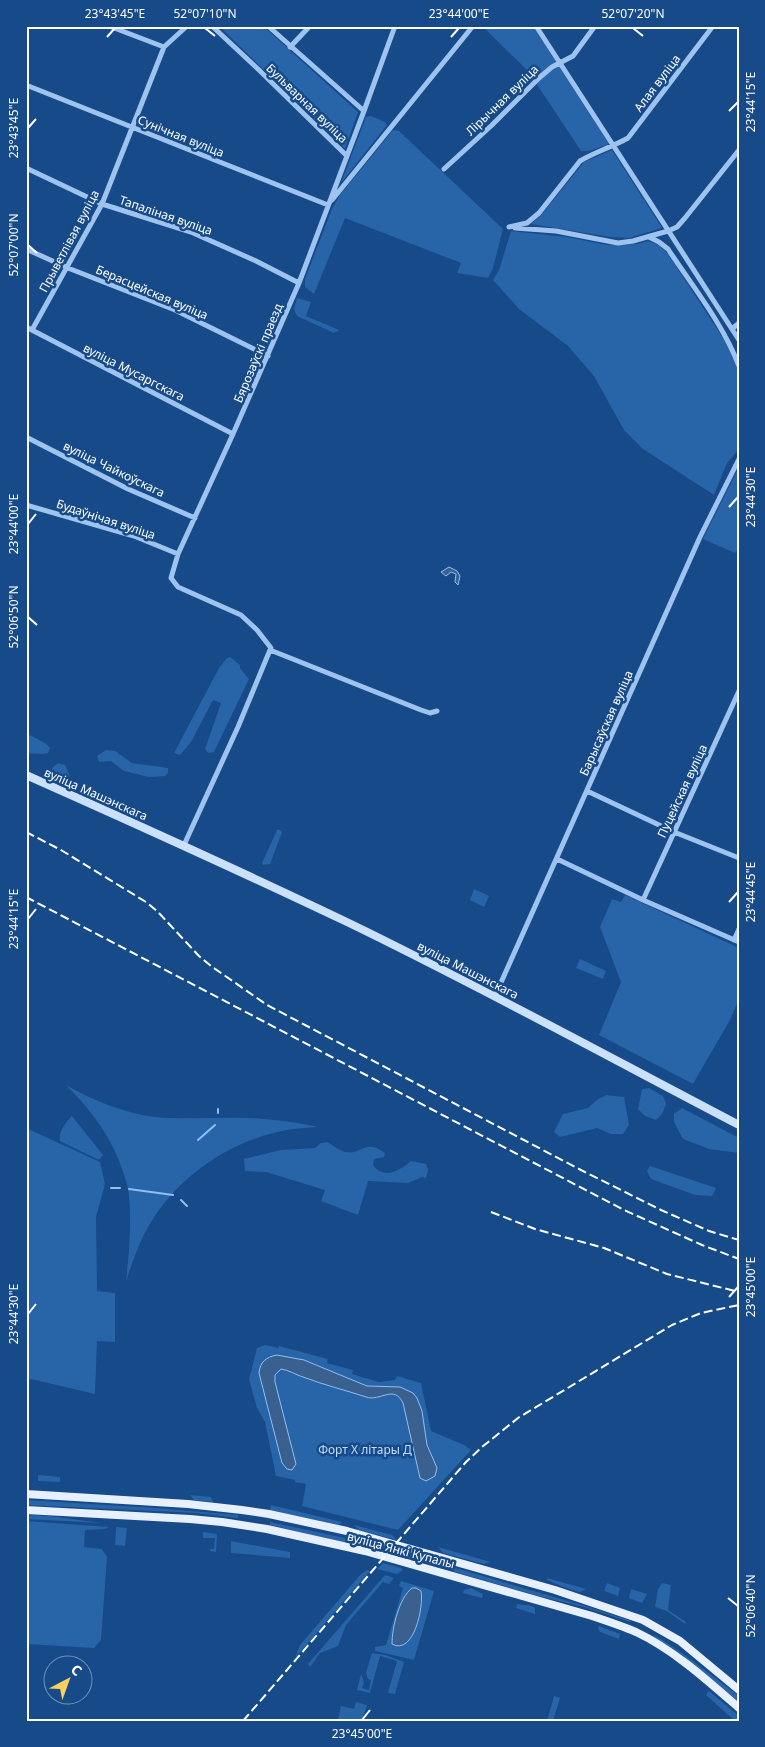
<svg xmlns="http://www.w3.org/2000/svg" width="765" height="1747" font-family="'Noto Sans',sans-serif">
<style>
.green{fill:#2864a8;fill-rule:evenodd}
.water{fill:#3a608f;stroke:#90bff1}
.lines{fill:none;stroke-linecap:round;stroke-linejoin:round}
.stream{stroke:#90bff1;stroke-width:2}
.street{stroke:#9ec3ef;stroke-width:5}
.secondary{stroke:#cbe0fa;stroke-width:8}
.primary{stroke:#e6f0ff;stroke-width:8}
.rail{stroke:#fff;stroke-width:2;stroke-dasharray:9 4;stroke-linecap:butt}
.ticks{fill:none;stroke:#fff;stroke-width:2}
.labels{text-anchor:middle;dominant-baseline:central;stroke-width:5;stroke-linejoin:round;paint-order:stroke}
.street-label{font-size:12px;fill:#fff;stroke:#164a89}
.park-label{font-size:12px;fill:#c4ddfb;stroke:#164a89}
.neatline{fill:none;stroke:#fff;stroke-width:2}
.ticks-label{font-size:12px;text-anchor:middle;fill:#fff}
</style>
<rect width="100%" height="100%" fill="#164a89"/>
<path class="green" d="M219,26H263L358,112L345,149Z
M482,26H533L609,144L589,151H581L528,71Z
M371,116L385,122L387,125L341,183L366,117Z
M393,130L399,131L503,229L493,268L488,278L457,273L461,263L345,218L314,294L305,287V279L332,209L340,195Z
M612,150L662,228L629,238L610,237L531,224L542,214L584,162Z
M511,231L567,237L607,245L638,244L648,241L659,245L668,254L732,352L739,374V449L727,463L714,495L643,449L624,430L594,376L568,346L519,309L493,280L499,270Z
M297,298L311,302L306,316L339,330L334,333L297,316L294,309Z
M739,467V546L735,553L703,539Z
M230,657L240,665V668L249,679L214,752L208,753L205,749L221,703L213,700L191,742L180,755L174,753L219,668L227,658Z
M26,733L45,743L50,748L48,753L43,754L26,753Z
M106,750L115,751L132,763L168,768V773L165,776L149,777L124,771L111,761L99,762L97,756Z
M58,763L65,765L69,774L70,781L65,782L51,775L52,768Z
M277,830H280L282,832L270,864L263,865L262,863Z
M474,889L489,896L484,907L470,900Z
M625,895L739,948V999L730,1020L693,1084L599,1035L621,982L600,927L612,899L621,902Z
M580,959L606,971L603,979L576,968Z
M66,1085C94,1101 124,1113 155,1117C186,1120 216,1117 247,1118C271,1119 294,1122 318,1127C308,1128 298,1128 288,1130C232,1139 178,1176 150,1224C139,1242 133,1261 126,1281C129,1254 133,1211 127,1185C117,1145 95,1114 66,1085Z
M649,1088L663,1096L666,1104L662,1114L656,1120L645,1116L638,1109L642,1089Z
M606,1095L624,1097L629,1125L623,1134H611L597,1128L560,1137L554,1132L563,1114L588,1108L597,1100Z
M682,1108L739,1138V1153L709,1149L683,1139L674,1122V1114Z
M72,1116L103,1155L99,1160L60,1141C58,1132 66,1122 72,1116Z
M26,1128L100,1162L105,1184L96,1217L97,1291L115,1293V1342L97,1341L95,1394L31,1379L26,1381Z
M328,1142C333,1146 340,1151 346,1152C363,1155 364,1138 385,1153L384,1157L374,1159L373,1165C384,1180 399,1171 411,1161L426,1164L428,1170L426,1178L422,1177L408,1183L368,1181L358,1215L321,1201L325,1190L266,1172L245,1171L244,1159L281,1150L315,1148L321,1143Z
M650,1166L716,1188L712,1196L695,1195L651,1179L647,1171Z
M265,1345L278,1348L279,1346L328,1359L327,1363L353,1370L352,1374L379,1382L395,1380L397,1376L421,1383L431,1431L464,1445L471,1450L398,1530L302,1506L306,1484L295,1482V1480L276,1476L265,1422L257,1408L249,1379L257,1348Z
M38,1475L60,1477V1482L38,1481Z
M190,1495L211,1497L213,1502L194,1500Z
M26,1500L156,1508L238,1515V1518L196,1513L26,1505Z
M271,1505L342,1522L339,1525L270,1510Z
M26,1515L49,1516L102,1523L26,1519Z
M26,1521L109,1527L105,1529L85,1530L84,1547L102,1549L107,1557L101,1640L94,1648L26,1644Z
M270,1522L354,1540L388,1548L385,1552L270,1525Z
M354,1525L392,1535L397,1540L359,1530Z
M116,1527L127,1528L125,1546L115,1545Z
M203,1532L217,1534L216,1552L210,1551V1549H214L215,1538H203Z
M231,1541L290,1552V1558L231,1553Z
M438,1547L491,1562L484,1564L443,1553Z
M397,1551L585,1606L631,1621L630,1622L584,1607L542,1597L396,1555Z
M383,1563L401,1568L403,1570L397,1574L377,1569Z
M367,1570L370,1571L295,1658L300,1645L361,1574Z
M385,1575L394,1578L389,1584L383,1582L346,1625L338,1646L320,1653L310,1667L308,1664Z
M547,1578L586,1589L580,1592C568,1589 558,1585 547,1580Z
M401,1581L434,1591L414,1660L375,1651V1647L386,1645L403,1588L399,1586ZM422,1600L419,1620L414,1632L392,1635L403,1601Z
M607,1583L620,1588L618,1596L604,1591Z
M662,1583L671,1585L668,1610L686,1622L685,1624L667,1611L655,1607L658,1589Z
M471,1588L483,1594L482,1598L463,1593L464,1590Z
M631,1589L647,1594L642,1603L629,1598Z
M517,1604L532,1606L535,1608V1614L516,1608Z
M599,1626L620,1634L619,1639L600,1632L598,1628Z
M655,1635L685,1655L739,1696V1702L677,1651L654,1637Z
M372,1653L385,1655L404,1662L395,1694L388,1693L397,1661L380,1656L370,1693L357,1690L361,1674L364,1682L362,1688L369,1690L371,1680L368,1679L366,1673Z
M709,1691L739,1716V1721H735L706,1695Z
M554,1696L560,1698L553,1721H547Z
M356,1702L367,1705L362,1721L338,1720L341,1706L354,1709Z"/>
<path class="water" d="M449,567L457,571L460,576L458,585L455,582L456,574L451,572L446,576L441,572Z
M277,1355L304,1360L367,1386L400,1387L413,1393L417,1398L422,1411L427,1445L437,1468L435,1476L426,1481L420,1478L403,1403C394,1384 380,1402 366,1397C345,1390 324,1385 303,1377C296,1375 289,1370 281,1369L275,1375V1382L296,1464L292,1470L287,1469L282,1463L259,1373C260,1362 266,1357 277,1355Z
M412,1588H416L421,1591C424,1606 414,1656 392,1644C392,1628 399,1598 412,1588Z"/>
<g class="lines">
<path class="stream" d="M218,1113V1109
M198,1140L215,1125
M111,1188H120
M129,1189L173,1195
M181,1200L187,1206"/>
<path class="street" d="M109,26L164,47
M212,26L259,70L347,156
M268,26L364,111
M536,26L739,340
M290,47L310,26
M26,85L328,205
M26,168L102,204L191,232L256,261L299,283
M444,169L492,125L539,78L552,67L573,56L595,26
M332,200L473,26
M509,227L527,223L539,213L580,161C595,152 612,147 628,138L713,26
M515,228L556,231L618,243L633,241L668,231L677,227L685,218L739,150
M649,237L659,242L668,249C693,287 723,324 739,366
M26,249L68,268L175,310L268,356
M26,327L233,434
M732,329L739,323
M32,330L102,204L164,47L187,26
M26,437L128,489L195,518
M26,505L134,536L178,554
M270,650L271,648L257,630L241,615L178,587L171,578L178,554L233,434L299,283L364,111L395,26
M270,650L421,710L430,713L437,711
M587,791L674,832L739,858
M184,845L238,727L270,650
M557,859L643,900L739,942
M643,900L739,691
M734,940L739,929
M495,996L700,537L739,459"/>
<path class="secondary" d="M26,775C134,823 242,872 349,923C481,987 609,1057 739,1125"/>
<path class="primary" d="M26,1494L188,1504L242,1510L269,1514L347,1531L555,1590L643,1620L680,1641L739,1690
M26,1510L190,1519L222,1522L267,1529L365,1551L592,1616C607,1621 622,1626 636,1632C674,1650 707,1680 739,1708"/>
<path class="rail" d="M26,832L61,850L146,902L158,912L199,956L211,966L267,1005L579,1169L661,1210L709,1231L739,1240
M26,897L624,1210L702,1245L739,1259
M491,1212L535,1229L604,1248L667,1274L739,1292
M243,1721L466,1462L482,1447L518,1418L672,1325L701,1313L739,1305"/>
</g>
<path class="ticks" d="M205,28L215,36M633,28L643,36M107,37L115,28M451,37L459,28M729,111L738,102M28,128L36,119M28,245L37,253M729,507L738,497M28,524L36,514M28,617L37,625M729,902L738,892M28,919L36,909M729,1297L738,1287M28,1314L36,1304M728,1598L738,1606M362,1720L370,1710"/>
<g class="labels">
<g class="street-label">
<text transform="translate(657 83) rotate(-53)">Алая вуліца</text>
<text transform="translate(502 100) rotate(-44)">Лірычная вуліца</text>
<text transform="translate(307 103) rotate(44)">Бульварная вуліца</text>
<text transform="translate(181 136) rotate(22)">Сунічная вуліца</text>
<text transform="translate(166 215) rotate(19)">Тапаліная вуліца</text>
<text transform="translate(69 241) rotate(-62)">Прыветлівая вуліца</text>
<text transform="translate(152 292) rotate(23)">Берасцейская вуліца</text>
<text transform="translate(258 353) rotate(-67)">Бярозаўскі праезд</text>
<text transform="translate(134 372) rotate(27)">вуліца Мусаргскага</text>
<text transform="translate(114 469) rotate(26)">вуліца Чайкоўскага</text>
<text transform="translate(106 519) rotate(18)">Будаўнічая вуліца</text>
<text transform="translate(606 723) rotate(-66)">Барысаўская вуліца</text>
<text transform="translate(682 791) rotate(-65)">Пуцейская вуліца</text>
<text transform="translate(96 794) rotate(24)">вуліца Машэнскага</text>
<text transform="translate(468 970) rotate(27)">вуліца Машэнскага</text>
<text transform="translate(401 1550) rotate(15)">вуліца Янкі Купалы</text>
</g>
<g class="park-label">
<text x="365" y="1449">Форт X літары Д</text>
</g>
</g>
<rect width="765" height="1747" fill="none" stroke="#164a89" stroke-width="55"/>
<g transform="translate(68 1680) rotate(41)"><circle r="24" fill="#164a89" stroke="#7392b8"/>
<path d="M0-4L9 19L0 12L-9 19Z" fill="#ffce5c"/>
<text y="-8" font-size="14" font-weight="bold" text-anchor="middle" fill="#ffffff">С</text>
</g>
<rect x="28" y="28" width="710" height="1692" class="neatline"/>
<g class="ticks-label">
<text x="115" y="18">23°43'45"E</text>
<text x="205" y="18">52°07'10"N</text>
<text x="459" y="18">23°44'00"E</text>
<text x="633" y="18">52°07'20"N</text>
<text transform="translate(751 102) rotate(-90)" y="4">23°44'15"E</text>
<text transform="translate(14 128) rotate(-90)" y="4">23°43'45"E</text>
<text transform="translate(14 245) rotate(-90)" y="4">52°07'00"N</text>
<text transform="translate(751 497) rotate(-90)" y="4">23°44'30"E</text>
<text transform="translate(14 524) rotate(-90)" y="4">23°44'00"E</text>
<text transform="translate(14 617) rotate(-90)" y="4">52°06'50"N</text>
<text transform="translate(751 892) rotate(-90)" y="4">23°44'45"E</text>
<text transform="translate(14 919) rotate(-90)" y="4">23°44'15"E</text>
<text transform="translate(751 1287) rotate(-90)" y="4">23°45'00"E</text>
<text transform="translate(14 1314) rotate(-90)" y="4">23°44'30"E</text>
<text transform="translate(751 1606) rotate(-90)" y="4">52°06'40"N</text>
<text x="362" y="1738">23°45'00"E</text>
</g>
</svg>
